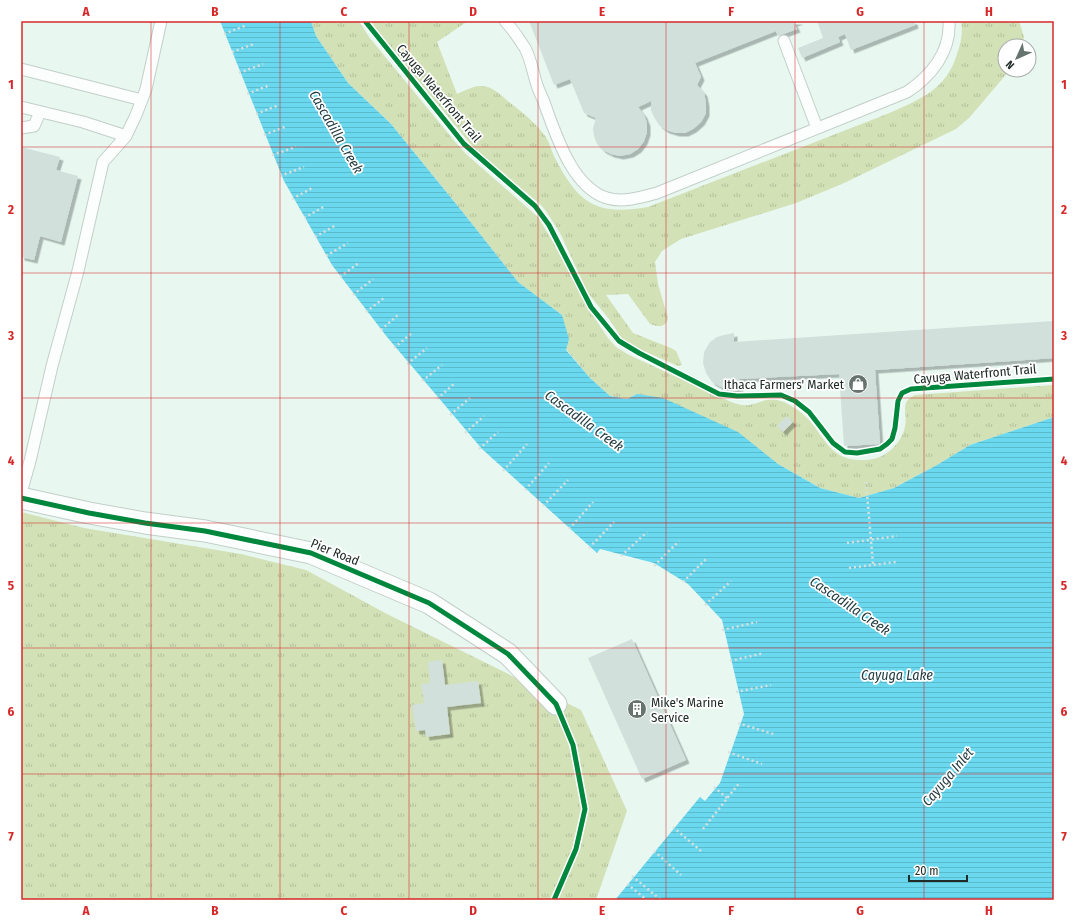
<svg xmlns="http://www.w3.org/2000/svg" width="1075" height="921" font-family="'Fira Sans Condensed',sans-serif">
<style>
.grass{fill:url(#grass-tufts)}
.water{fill:url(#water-rules)}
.building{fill:#d2e0dc;filter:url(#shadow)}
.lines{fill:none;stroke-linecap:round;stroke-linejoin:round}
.lane-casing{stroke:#c2cfc9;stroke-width:13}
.street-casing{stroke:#c2cfc9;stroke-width:23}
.path{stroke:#dbe0de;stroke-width:2.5;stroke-dasharray:2 3;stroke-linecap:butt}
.lane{stroke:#fcfefd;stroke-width:11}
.street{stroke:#fcfefd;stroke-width:21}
.cycleway-casing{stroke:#fff;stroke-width:8}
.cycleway{stroke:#00873e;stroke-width:5}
.grid{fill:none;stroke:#d62828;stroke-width:1;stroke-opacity:0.55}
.labels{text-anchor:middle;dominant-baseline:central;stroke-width:3.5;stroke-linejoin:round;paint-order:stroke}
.street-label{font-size:13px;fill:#202c27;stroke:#fff}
.poi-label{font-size:13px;fill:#202c27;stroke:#fff;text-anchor:end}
.water-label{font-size:14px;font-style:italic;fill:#233b41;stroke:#fff}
.neatline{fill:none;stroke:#d62828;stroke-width:1.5}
.grid-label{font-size:13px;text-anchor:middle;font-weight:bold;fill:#d62828}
</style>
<defs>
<pattern id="grass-tufts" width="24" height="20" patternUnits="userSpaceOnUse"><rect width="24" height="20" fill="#d2e1b6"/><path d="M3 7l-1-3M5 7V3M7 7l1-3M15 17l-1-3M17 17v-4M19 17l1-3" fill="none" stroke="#b4c19c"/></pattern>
<pattern id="water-rules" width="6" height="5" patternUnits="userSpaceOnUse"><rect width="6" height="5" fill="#6ad8ef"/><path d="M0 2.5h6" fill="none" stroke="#5cbacd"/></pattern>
<filter id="shadow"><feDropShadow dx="3.5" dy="3.5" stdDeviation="0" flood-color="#0004"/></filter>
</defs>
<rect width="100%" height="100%" fill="#e8f8f1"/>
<path class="grass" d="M311,21H359L369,37L456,143L466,154L538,217L553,242L588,308L608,338L616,347L629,355L731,402C737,404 743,406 749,405C764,402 768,396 784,402C792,406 800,411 806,417C825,436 829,460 861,460C871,460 878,459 887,453C895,448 904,436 905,426C908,413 899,402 915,395L1054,385V417L970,445L937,465L894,488L859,498L820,488L778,464L637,394L627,399L610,396L590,378L566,349L562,315L518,282L465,215L391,124L348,83L316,36Z
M371,21H464L465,23L437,42L457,94C464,91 473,86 480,86C491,85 501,95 509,102C522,112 536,123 546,137C550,144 552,153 556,160C579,204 597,216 648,207L887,114C918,100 946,91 957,54C961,43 963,33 961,21H1019L1024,37L1023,46H1005V70H1010L969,118L956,129L842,184L796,203L681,239L662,251L655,262L658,284L668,318C666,328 658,327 650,324L628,294L606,295L633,333L671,348L676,351L682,365L678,366L630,345L623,340L609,319L588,293L560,233L546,211L539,203L494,166L472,146L376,29Z
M21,512L84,528L241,554L306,570L387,614L581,710L627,811L596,900H21Z"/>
<path class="water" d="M220,21H311L316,36L348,83L391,124L465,215L518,282L562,315L569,339L566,350L590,378L610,396L627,399L637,394L663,398L738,432L778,464L820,488L859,498L894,488L937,465L970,445L1054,417V900H615L700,797L705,801L720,783L744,714L722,620L688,584L654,563L600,549L597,553L482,449L387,337L332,265L284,181Z"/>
<path class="building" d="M529,21H800L794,23L797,29L778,36L776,31L695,63L701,77L697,85L704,93L706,103V113L701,122L693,129L685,133H676L666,130L659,125L654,117L651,110V101L638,107L644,115L647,123V132L644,141L638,149L630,154L620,156L611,154L603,150L597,144L594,136L593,128L596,118L584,113L570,79L554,85Z
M817,21H914L915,25L851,50L845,34L838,37L840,42L802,58L798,48L823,38Z
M21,147L60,157L56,170L78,176L61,242L40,236L34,260L21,257Z
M1054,321V358L875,370L880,444L844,446L839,374L739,379L740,388L732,389L721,387L712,382L706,373L703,363L704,352L710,342L717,337L724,335L734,333V342Z
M787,416L793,422L783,432L777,426Z
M632,639L686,760L642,779L588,658Z
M442,660L445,685L478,681L481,703L447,707L450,734L426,737L425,730L416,731L412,705L424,703L421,684L430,683L428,662Z"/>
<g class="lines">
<defs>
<path id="lane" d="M505,21C512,28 519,39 525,48C531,59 533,73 537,85C539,92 543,98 545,105C556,135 572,187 607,198C623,203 642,197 657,193L907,92C931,76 951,52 949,21
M784,41L817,128
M21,69L142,100
M21,107L83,122L126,136
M21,128L34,126L40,112
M21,493L30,461L52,366L78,271L103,162L126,136L136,115L146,89L161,21"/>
<path id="street" d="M21,498L89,513L145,523L205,531L311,553L429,603L508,654L556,704"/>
</defs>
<use href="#lane" class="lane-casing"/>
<use href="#street" class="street-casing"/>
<path class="path" d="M224,34L247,25
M232,52L254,44
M239,73L263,64
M247,94L270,85
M256,114L279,105
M264,135L287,126
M272,155L296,147
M280,176L304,167
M292,199L314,187
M304,218L325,206
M315,237L336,225
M326,256L348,243
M340,277L360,262
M353,295L373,279
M366,312L385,297
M381,330L399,314
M394,348L413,332
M407,364L427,348
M422,381L442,365
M437,399L455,383
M450,415L470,398
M465,433L484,416
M479,449L498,432
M503,471L527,444
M866,482L873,564
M525,490L549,463
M543,506L568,480
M569,529L593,502
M847,543L897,536
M589,548L614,522
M621,556L647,532
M654,566L679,541
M849,568L896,562
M683,582L707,558
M705,605L731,581
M722,630L757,622
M730,661L764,653
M736,692L771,685
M738,723L773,734
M728,752L762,764
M714,787L727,798
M673,827L701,851
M703,829L740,782
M654,851L681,875
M632,876L661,900
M627,884L647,900"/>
<use href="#lane" class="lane"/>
<use href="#street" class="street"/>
<defs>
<path id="cycleway" d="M365,21L464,144L535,206L549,225L591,307L619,341L639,353L719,394L737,396L781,395L795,401L809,412L833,443L845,452L857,453L880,449L887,444L892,439L895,428L898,401L902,393L911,389L1054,379
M21,498L89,513L145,523L205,531L311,553L429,603L508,654L556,704L573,745L585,809L576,849L554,900"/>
</defs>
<use href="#cycleway" class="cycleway-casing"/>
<use href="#cycleway" class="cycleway"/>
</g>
<path class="grid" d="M151,21V900M280,21V900M409,21V900M538,21V900M666,21V900M795,21V900M924,21V900M21,147H1054M21,273H1054M21,398H1054M21,523H1054M21,648H1054M21,774H1054"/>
<defs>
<symbol id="shop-disc" viewBox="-11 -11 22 22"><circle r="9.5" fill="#66736e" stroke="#fff"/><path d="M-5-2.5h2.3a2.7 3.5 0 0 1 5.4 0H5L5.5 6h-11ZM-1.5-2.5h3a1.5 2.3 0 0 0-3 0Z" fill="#fff"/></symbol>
<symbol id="building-disc" viewBox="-11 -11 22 22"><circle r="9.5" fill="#66736e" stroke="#fff"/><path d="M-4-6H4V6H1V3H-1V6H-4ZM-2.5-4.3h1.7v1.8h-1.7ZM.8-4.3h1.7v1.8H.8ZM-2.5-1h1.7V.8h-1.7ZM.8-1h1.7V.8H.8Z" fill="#fff"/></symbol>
</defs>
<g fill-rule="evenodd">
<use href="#shop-disc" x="847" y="373" width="22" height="22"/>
<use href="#building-disc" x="626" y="698" width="22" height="22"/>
</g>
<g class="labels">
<g class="street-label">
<text transform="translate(439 93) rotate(50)">Cayuga Waterfront Trail</text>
<text transform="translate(975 374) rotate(-5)">Cayuga Waterfront Trail</text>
<text transform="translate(335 552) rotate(22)">Pier Road</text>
</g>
<g class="poi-label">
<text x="844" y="384">Ithaca Farmers' Market</text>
<text x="651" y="702" text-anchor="start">Mike's Marine<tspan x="651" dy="15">Service</tspan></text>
</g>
<g class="water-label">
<text transform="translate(336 132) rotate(60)">Cascadilla Creek</text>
<text transform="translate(584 421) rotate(36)">Cascadilla Creek</text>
<text transform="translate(850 606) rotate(34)">Cascadilla Creek</text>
<text x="897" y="675">Cayuga Lake</text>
<text transform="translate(948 777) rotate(-50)">Cayuga Inlet</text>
</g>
</g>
<rect width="1075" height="921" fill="none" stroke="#ffffff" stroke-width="44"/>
<g transform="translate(1017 58) rotate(225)"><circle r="19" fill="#ffffff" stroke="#a6aba9"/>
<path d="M0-3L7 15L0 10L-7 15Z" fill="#66736e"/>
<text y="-6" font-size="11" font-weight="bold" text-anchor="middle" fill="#202c27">N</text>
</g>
<path d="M909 875v6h58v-6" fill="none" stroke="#202c27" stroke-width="2"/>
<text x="915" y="875" font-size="12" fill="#202c27" stroke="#ffffff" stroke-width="3" paint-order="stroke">20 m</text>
<rect x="22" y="22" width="1031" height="877" class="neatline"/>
<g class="grid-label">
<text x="86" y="16">A</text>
<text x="215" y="16">B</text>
<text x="344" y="16">C</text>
<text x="473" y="16">D</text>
<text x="602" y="16">E</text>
<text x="731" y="16">F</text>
<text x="860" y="16">G</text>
<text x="989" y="16">H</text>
<text x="11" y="89">1</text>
<text x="1064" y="89">1</text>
<text x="11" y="214">2</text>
<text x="1064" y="214">2</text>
<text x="11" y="340">3</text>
<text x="1064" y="340">3</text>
<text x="11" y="465">4</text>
<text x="1064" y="465">4</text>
<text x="11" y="590">5</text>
<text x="1064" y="590">5</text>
<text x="11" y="716">6</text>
<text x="1064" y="716">6</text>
<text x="11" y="841">7</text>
<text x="1064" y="841">7</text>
<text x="86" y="915">A</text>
<text x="215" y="915">B</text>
<text x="344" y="915">C</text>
<text x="473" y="915">D</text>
<text x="602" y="915">E</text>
<text x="731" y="915">F</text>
<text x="860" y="915">G</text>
<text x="989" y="915">H</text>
</g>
</svg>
